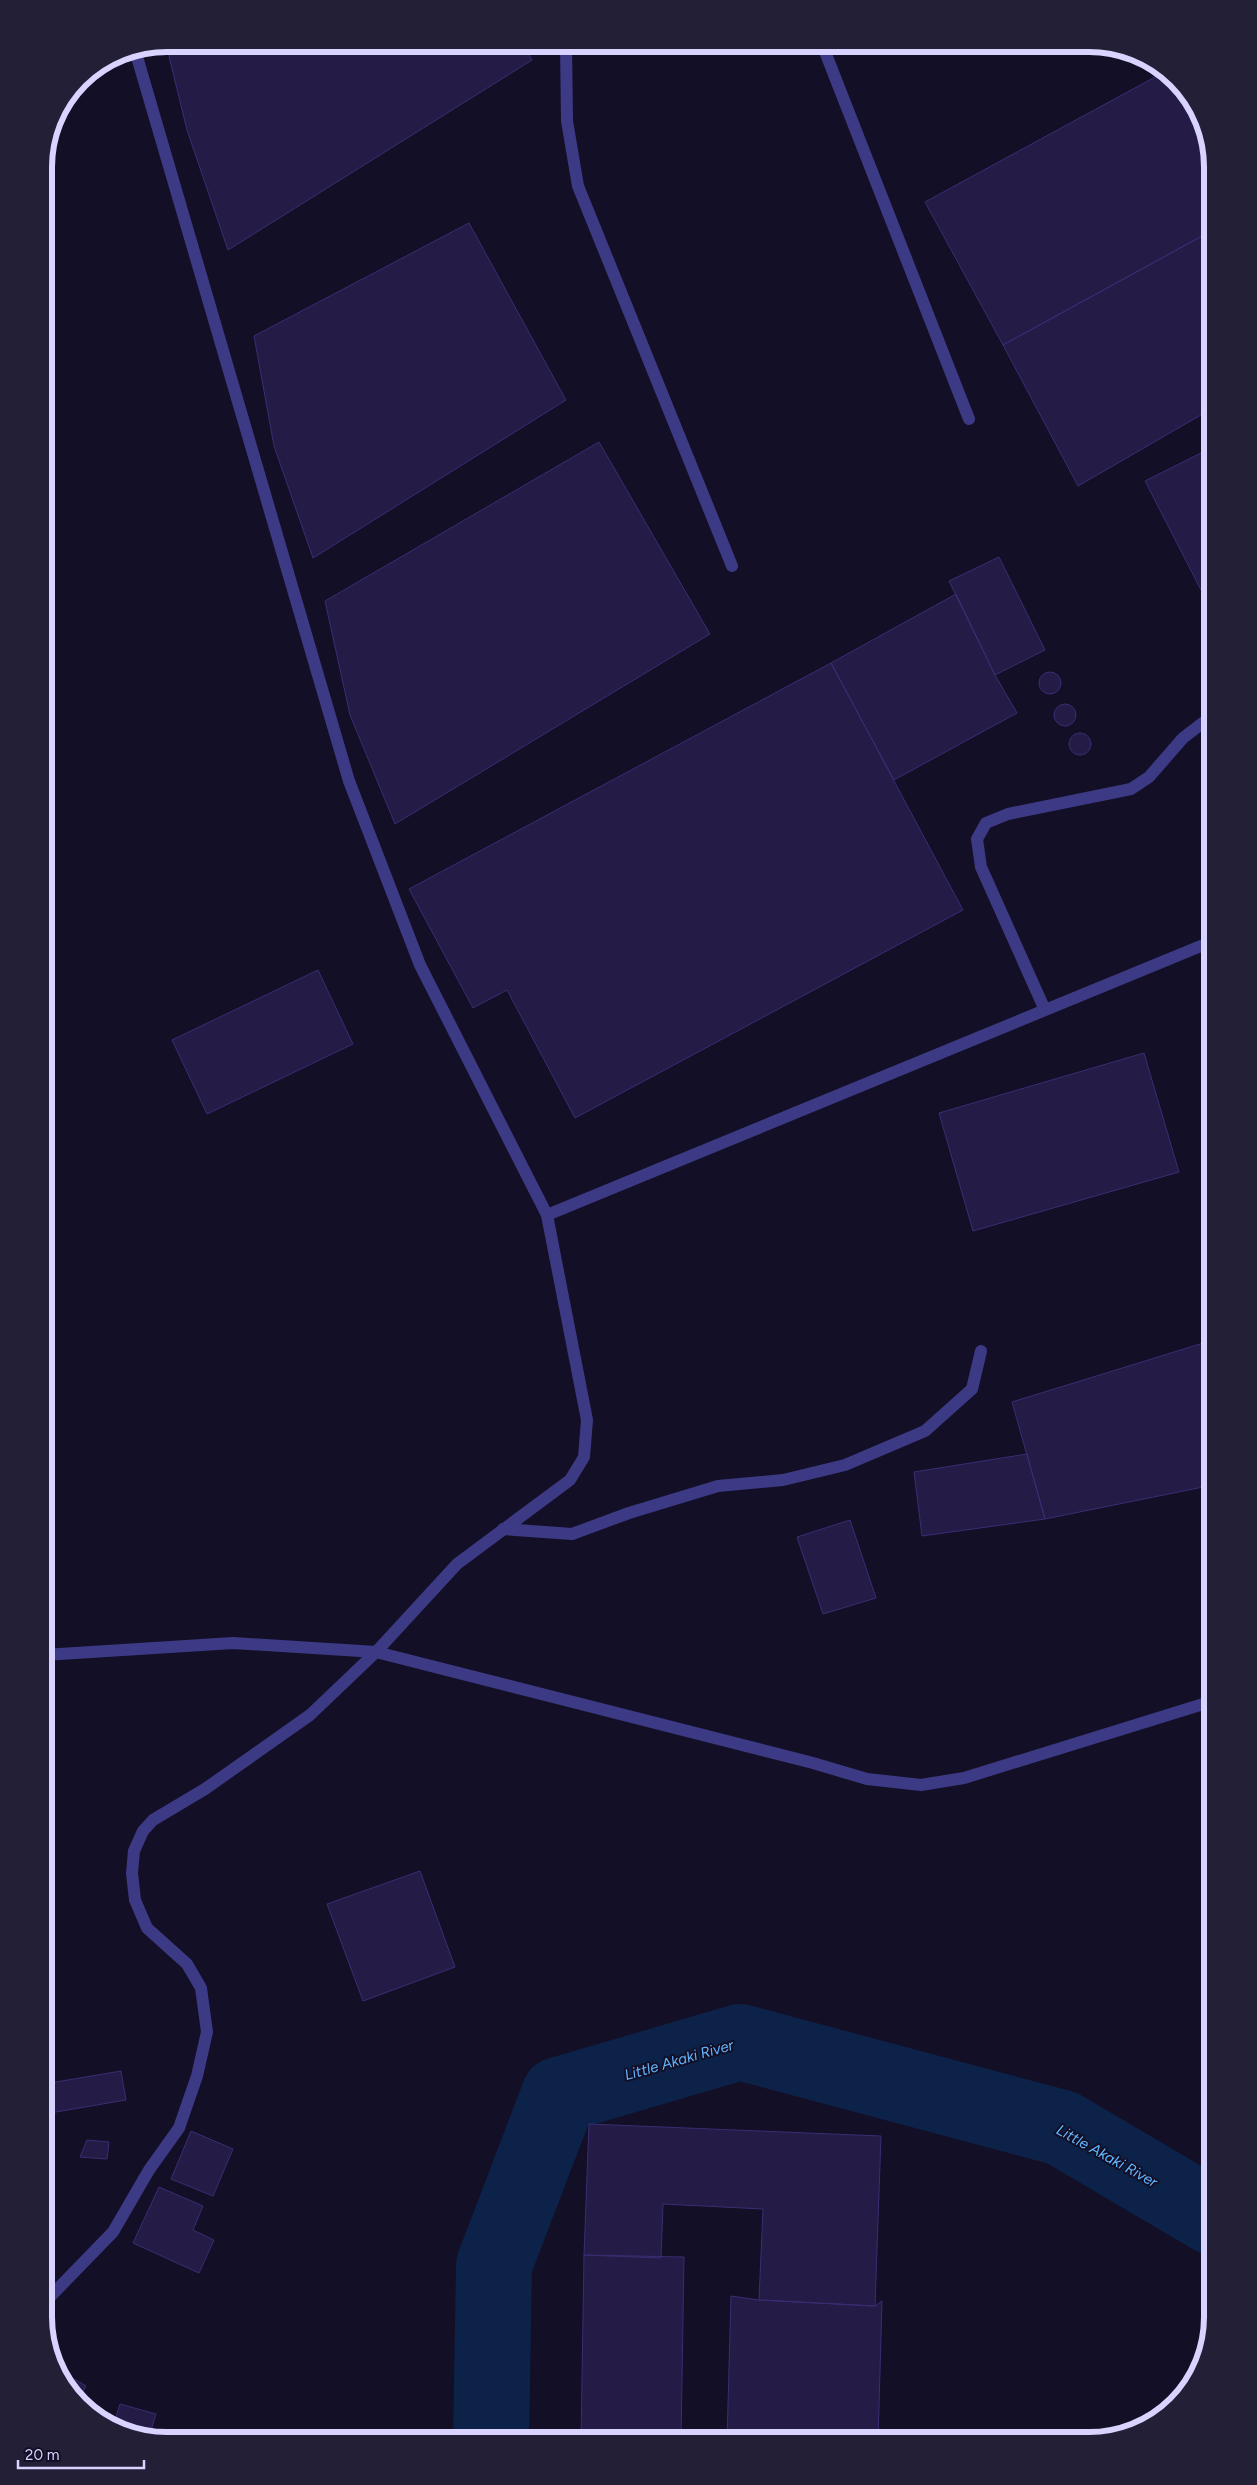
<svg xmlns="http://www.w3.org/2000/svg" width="1257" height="2485" font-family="Figtree,sans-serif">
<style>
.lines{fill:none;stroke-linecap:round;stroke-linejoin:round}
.river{stroke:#0c2248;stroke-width:76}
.building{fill:#241b47;stroke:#3b2d73}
.minor{stroke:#3d3a85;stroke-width:12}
.labels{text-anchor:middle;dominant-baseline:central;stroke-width:4;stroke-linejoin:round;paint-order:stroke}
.water-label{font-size:15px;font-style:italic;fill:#62b6ff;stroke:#130f26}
.rim{fill:none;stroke:#d9d4ff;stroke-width:6}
</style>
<rect width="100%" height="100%" fill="#130f26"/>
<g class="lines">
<path class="river" d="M491,2441L494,2265L559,2095L740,2042L1062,2128L1213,2217"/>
</g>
<path class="building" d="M166,44H523L532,60L228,250L187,130Z
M1166,71L1204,121L1213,168V230L1003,345L925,202Z
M469,223L566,400L313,558L274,446L254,336Z
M1213,230V408L1078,486L1003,345Z
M599,442L710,634L395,824L350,715L325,601Z
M1213,447V584L1201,590L1145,481Z
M999,557L1045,650L995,675L949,581Z
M956,594L995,675L1017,713L894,780L831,663Z
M831,663L963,910L575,1118L507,990L473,1008L409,889Z
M1039 683a11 11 0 1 1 22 0a11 11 0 1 1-22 0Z
M1054 715a11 11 0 1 1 22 0a11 11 0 1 1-22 0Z
M1069 744a11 11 0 1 1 22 0a11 11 0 1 1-22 0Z
M318,970L353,1044L207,1114L172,1040Z
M1144,1053L1179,1172L973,1231L939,1113Z
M1213,1340V1485L1045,1519L1012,1402Z
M1027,1454L1045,1519L922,1536L914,1472Z
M850,1520L876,1598L823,1614L797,1537Z
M420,1871L455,1967L363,2001L327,1904Z
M121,2071L126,2100L44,2114V2084Z
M589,2124L881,2136L875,2306L759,2300L763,2209L663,2204L661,2258L584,2255Z
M191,2131L233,2149L213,2196L171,2179Z
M87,2140L109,2142L107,2159L80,2157Z
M159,2187L203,2206L193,2230L214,2240L199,2273L133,2243Z
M584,2255L684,2257L681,2441H581Z
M731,2296L759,2300L875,2306L882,2301L878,2441H727Z
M59,2370L86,2386L79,2398L58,2371Z
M120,2404L156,2414L149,2437L114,2424Z"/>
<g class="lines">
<path class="minor" d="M566,44L567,121L578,186L732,566
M822,44L969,419
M1045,1010L981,867L977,839L986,823L1008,814L1131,789L1149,777L1183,738L1213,715
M547,1215L1213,941
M503,1529L572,1534L629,1513L718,1486L783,1480L845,1465L925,1431L972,1389L981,1351
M44,1655L233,1643L376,1652L813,1763L867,1779L921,1785L964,1778L1213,1701
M44,2303L113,2232L149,2170L179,2128L197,2076L207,2032L201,1988L187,1964L147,1928L135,1900L132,1873L134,1851L143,1831L153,1820L205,1789L310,1715L376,1652L457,1564L570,1480L584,1457L587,1420L547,1215L420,965L349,781L135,50"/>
</g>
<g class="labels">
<g class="water-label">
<text transform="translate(679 2060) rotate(-16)">Little Akaki River</text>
<text transform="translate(1107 2156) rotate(29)">Little Akaki River</text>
</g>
</g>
<path d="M0 0H1257V2485H0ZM167 52H1089A115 115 0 0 1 1204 167V2317A115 115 0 0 1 1089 2432H167A115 115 0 0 1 52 2317V167A115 115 0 0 1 167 52Z" fill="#231f37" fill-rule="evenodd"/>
<path class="rim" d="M167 52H1089A115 115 0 0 1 1204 167V2317A115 115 0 0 1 1089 2432H167A115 115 0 0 1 52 2317V167A115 115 0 0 1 167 52Z"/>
<path d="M18 2460v8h126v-8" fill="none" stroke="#d9d4ff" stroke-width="2.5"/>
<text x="25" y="2460" font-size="15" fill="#d9d4ff" stroke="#130f26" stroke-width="4" paint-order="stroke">20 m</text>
</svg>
